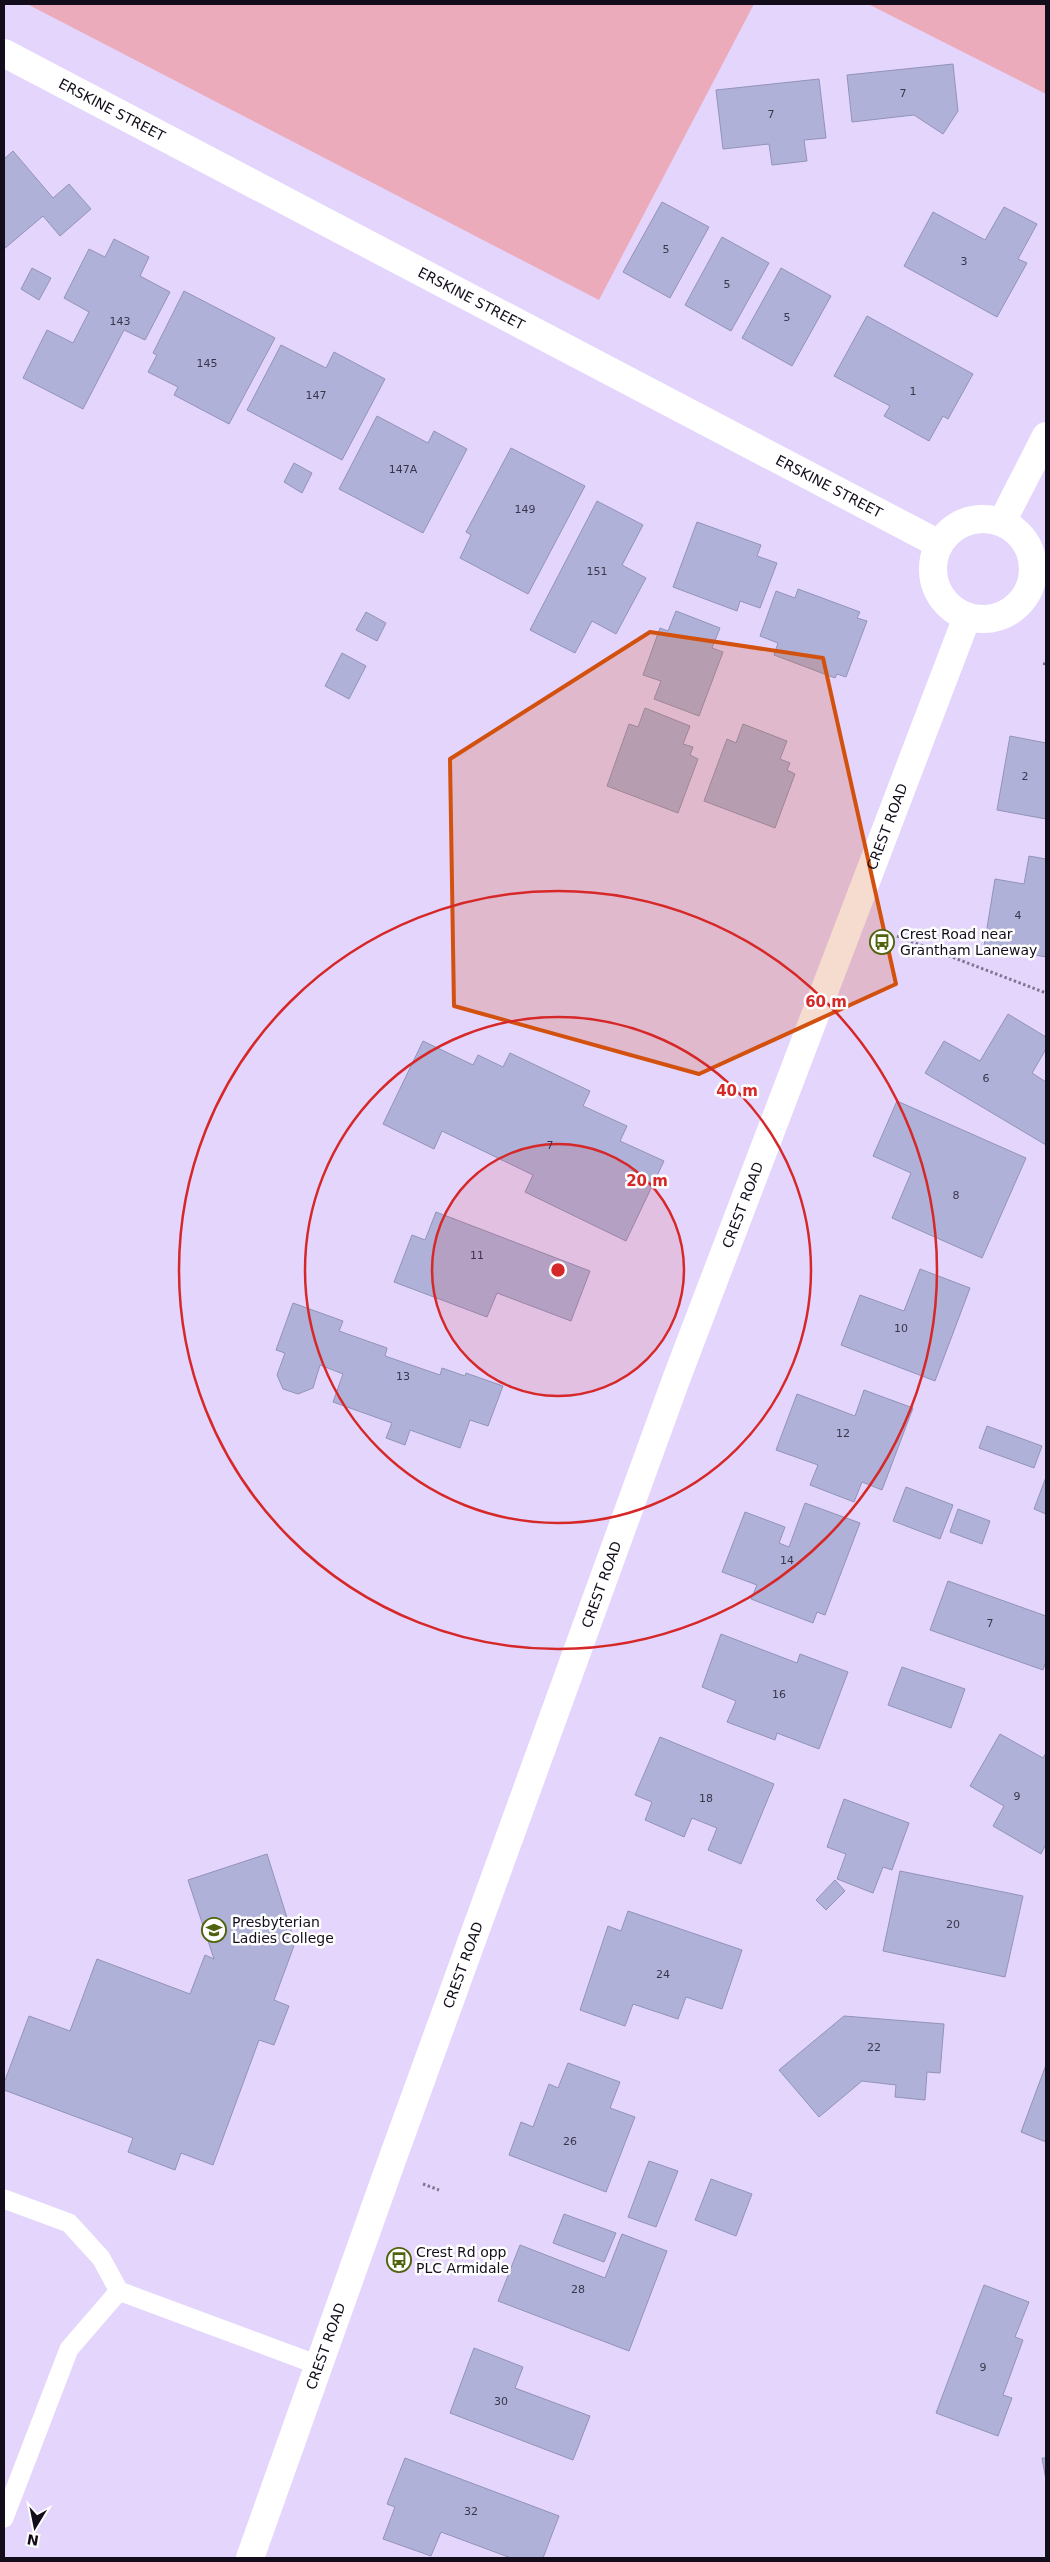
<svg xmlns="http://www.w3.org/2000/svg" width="1050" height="2562" font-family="'DejaVu Sans',sans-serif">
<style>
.green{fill:#ecabbb}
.building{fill:#afb1d8;stroke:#9293b9}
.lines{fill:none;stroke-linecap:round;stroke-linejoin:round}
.path{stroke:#817692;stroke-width:3;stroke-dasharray:2.5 2.5;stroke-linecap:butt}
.service{stroke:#fff;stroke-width:19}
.minor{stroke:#fff;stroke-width:28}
.tertiary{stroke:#fff;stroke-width:28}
.marked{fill:#d3510e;fill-opacity:0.2;stroke:#d3510e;stroke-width:4;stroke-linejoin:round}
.ring{fill:none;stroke:#d62828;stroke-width:2.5}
.labels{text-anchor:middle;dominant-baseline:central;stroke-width:5;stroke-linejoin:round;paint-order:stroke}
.number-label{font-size:11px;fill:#3a364a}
.street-label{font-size:14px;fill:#130d1b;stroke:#fefefe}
.poi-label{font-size:14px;fill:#130d1b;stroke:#fefefe;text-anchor:start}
.centre{fill:#d62828;stroke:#fefefe;stroke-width:2.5}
.ring-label{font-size:15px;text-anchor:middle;font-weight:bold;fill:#d62828;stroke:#fefefe;stroke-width:5;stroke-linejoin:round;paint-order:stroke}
</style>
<rect width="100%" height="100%" fill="#e4d5fc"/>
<path class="green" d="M27,4H754L599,300Z
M868,4H1046V94Z"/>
<path class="building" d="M953,64L958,111L943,134L914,115L852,122L847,75Z
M819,79L826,138L804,140L807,161L772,165L769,144L723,149L716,90Z
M13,151L53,198L69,184L91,209L60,236L43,216L4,249V159Z
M662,202L709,227L670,298L623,272Z
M1004,207L1037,224L1018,259L1027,263L997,317L904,266L933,212L985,240Z
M722,237L769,263L731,331L685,305Z
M114,239L149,257L140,276L170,292L145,340L124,330L83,409L23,378L47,330L73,343L89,312L64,298L89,249L105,257Z
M32,268L51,278L39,300L21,289Z
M781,268L831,296L792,366L742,338Z
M184,291L275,338L229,424L174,395L178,387L148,372L157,355L153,353Z
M867,316L973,374L948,419L943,416L929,441L884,416L890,406L834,376Z
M281,345L326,368L334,352L385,379L342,460L247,410Z
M377,416L428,443L434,431L467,449L423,533L339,489Z
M511,448L585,486L528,594L460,558L471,535L466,532Z
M294,463L312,473L302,493L284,482Z
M597,501L643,525L622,565L646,578L616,634L592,621L575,653L530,630Z
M697,522L761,545L757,556L777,563L760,608L740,601L737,611L673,587Z
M798,589L860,612L857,618L867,621L846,677L837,674L835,678L774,655L778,643L760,636L776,591L795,598Z
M676,611L720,628L712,648L723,652L699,716L654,699L661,681L643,675L660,628L668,631Z
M366,612L386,623L377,641L356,630Z
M342,653L366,666L349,699L325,686Z
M645,708L690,726L683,744L693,747L690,755L698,759L678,813L607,786L629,724L638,727Z
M743,724L787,741L780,759L790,763L787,770L795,774L775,828L704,801L727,739L736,743Z
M1010,736L1046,743V819L997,810Z
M1029,856L1046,859V957L984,946L995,879L1024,884Z
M1008,1014L1046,1037V1049L1032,1073L1046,1082V1145L925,1073L944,1041L980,1061Z
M423,1041L473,1065L478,1055L503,1067L510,1053L590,1091L583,1106L627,1126L620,1141L664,1161L626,1241L525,1192L533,1175L442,1131L434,1149L383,1124Z
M897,1101L1026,1158L982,1258L892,1218L911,1173L873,1156Z
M436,1212L590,1271L571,1321L497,1293L487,1317L394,1282L412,1235L425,1240Z
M920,1269L970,1288L935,1381L841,1345L860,1295L904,1311Z
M293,1303L343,1321L339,1331L387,1348L385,1356L440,1375L442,1368L465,1376L466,1373L503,1386L488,1426L470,1420L460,1448L410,1430L405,1445L386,1438L392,1423L333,1402L343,1374L320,1365L313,1388L298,1394L283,1389L277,1375L285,1353L276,1350Z
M864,1390L913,1408L882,1490L862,1482L854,1502L810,1485L818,1465L776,1450L797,1394L855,1416Z
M987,1426L1042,1446L1034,1468L979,1448Z
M1046,1477V1514L1034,1509Z
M906,1487L953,1505L940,1539L893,1521Z
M805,1503L860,1523L825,1615L817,1612L813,1623L751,1599L757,1585L722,1572L745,1512L785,1527L779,1543L789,1547Z
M958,1509L990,1521L982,1544L950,1532Z
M948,1581L1046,1616V1661L1043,1670L930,1630Z
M721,1634L797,1663L800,1654L848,1672L819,1749L777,1733L775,1740L727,1722L736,1701L702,1687Z
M902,1667L965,1689L951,1728L888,1705Z
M1000,1734L1043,1758L1046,1753V1844L1041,1854L993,1826L1004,1806L970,1786Z
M660,1737L774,1784L741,1864L708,1850L717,1828L692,1818L684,1837L645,1820L652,1802L635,1795Z
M844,1799L909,1823L892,1870L883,1867L873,1893L837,1879L846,1854L827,1847Z
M267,1854L295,1943L274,2000L289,2006L274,2045L259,2040L213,2165L181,2153L175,2170L128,2152L133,2138L4,2090V2083L29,2016L70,2031L97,1959L190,1994L205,1955L214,1959L188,1880Z
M900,1871L1023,1896L1005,1977L883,1951Z
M835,1880L845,1891L826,1910L816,1900Z
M628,1911L742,1950L722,2009L686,1997L678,2019L633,2004L625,2026L580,2010L608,1926L621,1931Z
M844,2016L944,2024L940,2073L927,2072L925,2100L895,2097L896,2085L862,2081L819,2117L779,2070Z
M568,2063L620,2082L610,2108L635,2117L606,2192L509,2155L521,2122L533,2127L549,2084L558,2088Z
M1046,2065V2142L1021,2132Z
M649,2161L678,2171L656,2227L628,2217Z
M711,2179L752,2194L736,2236L695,2220Z
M564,2214L616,2233L604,2262L553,2243Z
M622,2234L667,2251L629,2351L498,2301L520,2245L605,2278Z
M984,2285L1029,2302L1015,2337L1023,2340L1003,2395L1012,2398L998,2436L936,2413Z
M474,2348L523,2367L515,2388L590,2416L573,2460L450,2413Z
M405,2458L559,2516L543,2558H511L441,2532L431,2556L383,2539L395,2507L387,2504Z
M1042,2458H1046V2480Z"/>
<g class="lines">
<path class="path" d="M1044,665L1046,660
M897,936L1046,993
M423,2184L439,2190"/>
<path class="service" d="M4,2199L69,2223L101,2258L119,2291
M4,2518L69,2349L119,2291L318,2365"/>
<g class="minor">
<path d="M1002,522L1046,436"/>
<path id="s1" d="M250,2558L388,2171L677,1377L967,617"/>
</g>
<g class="tertiary">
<path id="s2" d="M4,53L939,544"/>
<circle cx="983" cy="569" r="50"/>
</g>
</g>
<path class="marked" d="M650,632L823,658L896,984L699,1074L454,1006L450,759Z"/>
<circle cx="558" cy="1270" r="126" fill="#d62828" fill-opacity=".12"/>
<g class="ring">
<circle cx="558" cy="1270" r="126"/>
<circle cx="558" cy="1270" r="253"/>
<circle cx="558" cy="1270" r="379"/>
</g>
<defs>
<symbol id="bus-ring" viewBox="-11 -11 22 22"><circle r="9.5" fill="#fefefe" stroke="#4f630e" stroke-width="1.5"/><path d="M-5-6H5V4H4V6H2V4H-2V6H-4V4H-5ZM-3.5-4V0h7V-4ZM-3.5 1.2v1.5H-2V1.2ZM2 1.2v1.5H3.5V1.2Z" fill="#4f630e"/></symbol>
<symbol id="school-ring" viewBox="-11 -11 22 22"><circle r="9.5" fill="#fefefe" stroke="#4f630e" stroke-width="1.5"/><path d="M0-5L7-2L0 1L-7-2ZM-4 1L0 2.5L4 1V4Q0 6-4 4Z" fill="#4f630e"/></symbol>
</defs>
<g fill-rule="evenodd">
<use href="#bus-ring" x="868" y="928" width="28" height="28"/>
<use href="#school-ring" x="200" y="1916" width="28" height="28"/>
<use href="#bus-ring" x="385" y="2246" width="28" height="28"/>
</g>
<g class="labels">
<g class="number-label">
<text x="903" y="93">7</text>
<text x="771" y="114">7</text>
<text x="666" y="249">5</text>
<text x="964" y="261">3</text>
<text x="727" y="284">5</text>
<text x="787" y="317">5</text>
<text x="120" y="321">143</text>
<text x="207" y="363">145</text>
<text x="913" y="391">1</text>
<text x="316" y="395">147</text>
<text x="403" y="469">147A</text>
<text x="525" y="509">149</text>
<text x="597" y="571">151</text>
<text x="1025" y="776">2</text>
<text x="1018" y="915">4</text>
<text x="986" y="1078">6</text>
<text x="550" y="1145">7</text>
<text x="956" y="1195">8</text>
<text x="477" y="1255">11</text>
<text x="901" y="1328">10</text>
<text x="403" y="1376">13</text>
<text x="843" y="1433">12</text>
<text x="787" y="1560">14</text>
<text x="990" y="1623">7</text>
<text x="779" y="1694">16</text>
<text x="1017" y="1796">9</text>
<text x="706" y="1798">18</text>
<text x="953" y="1924">20</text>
<text x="663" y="1974">24</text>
<text x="874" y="2047">22</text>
<text x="570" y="2141">26</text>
<text x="578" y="2289">28</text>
<text x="983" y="2367">9</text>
<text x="501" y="2401">30</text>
<text x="471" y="2511">32</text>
</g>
<g class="street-label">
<text stroke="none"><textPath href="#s2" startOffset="122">ERSKINE STREET</textPath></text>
<text stroke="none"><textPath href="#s2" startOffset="528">ERSKINE STREET</textPath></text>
<text stroke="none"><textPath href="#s2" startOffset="932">ERSKINE STREET</textPath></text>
<text stroke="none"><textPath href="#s1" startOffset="1845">CREST ROAD</textPath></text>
<text stroke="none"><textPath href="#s1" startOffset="1440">CREST ROAD</textPath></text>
<text stroke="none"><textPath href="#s1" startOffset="1035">CREST ROAD</textPath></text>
<text stroke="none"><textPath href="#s1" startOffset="630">CREST ROAD</textPath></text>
<text stroke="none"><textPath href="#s1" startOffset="225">CREST ROAD</textPath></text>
</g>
<g class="poi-label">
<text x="900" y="934">Crest Road near<tspan x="900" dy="16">Grantham Laneway</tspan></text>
<text x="232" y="1922">Presbyterian<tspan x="232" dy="16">Ladies College</tspan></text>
<text x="416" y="2252">Crest Rd opp<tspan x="416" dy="16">PLC Armidale</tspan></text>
</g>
</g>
<circle cx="558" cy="1270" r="8" class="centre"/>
<g class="ring-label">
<text x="826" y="1007">60 m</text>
<text x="737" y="1096">40 m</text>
<text x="647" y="1186">20 m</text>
</g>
<rect width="1050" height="2562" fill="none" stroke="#130d1b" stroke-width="10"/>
<g transform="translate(35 2527) rotate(190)" stroke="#fefefe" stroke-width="4" paint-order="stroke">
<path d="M0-4L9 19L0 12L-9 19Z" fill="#130d1b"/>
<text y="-8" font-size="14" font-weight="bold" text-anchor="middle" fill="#130d1b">N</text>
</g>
</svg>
